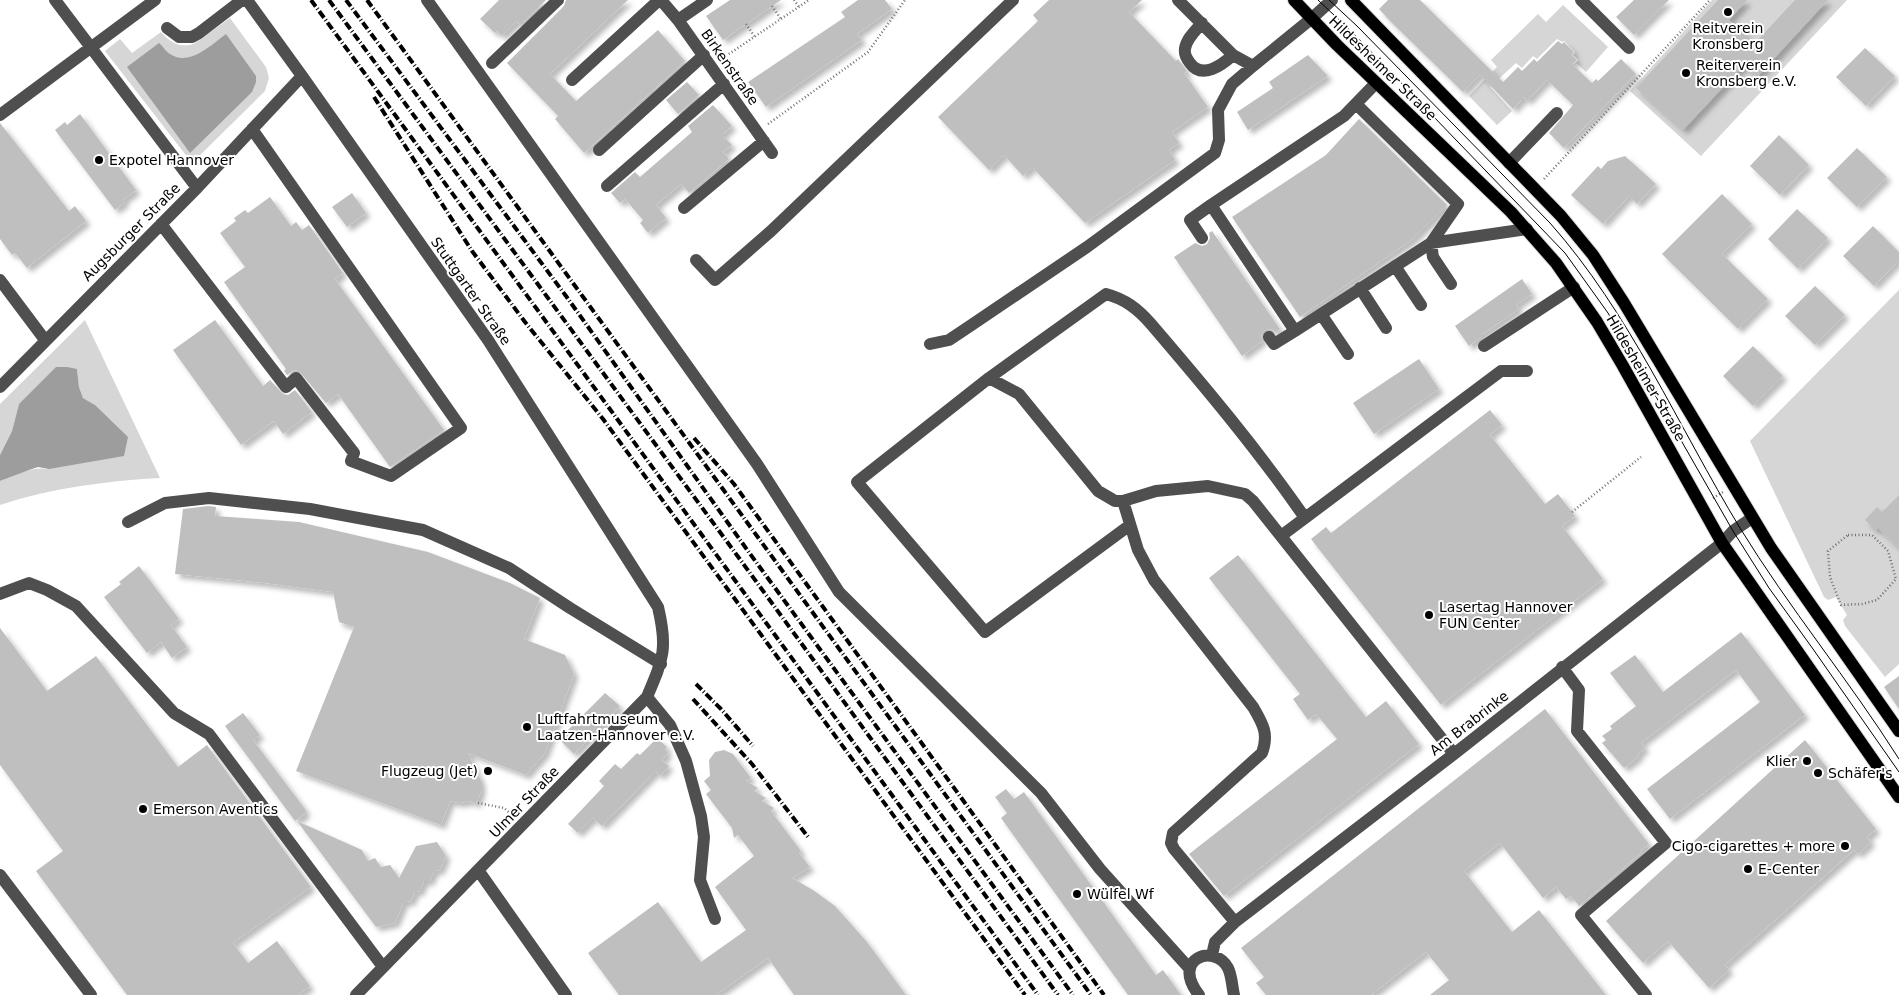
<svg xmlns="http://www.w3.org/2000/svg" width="1899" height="995" font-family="'DejaVu Sans',sans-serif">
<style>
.green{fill:#d6d6d6}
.water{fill:#9d9d9d}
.building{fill:#bfbfbf;filter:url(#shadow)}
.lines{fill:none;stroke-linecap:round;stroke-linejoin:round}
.major-casing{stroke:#dbdbdb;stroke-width:14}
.path{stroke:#717171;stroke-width:2.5;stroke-dasharray:1 2.5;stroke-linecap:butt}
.minor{stroke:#4f4f4f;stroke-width:12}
.major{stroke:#000;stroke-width:12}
.tram{stroke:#000;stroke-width:1}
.rail{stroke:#000;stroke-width:4;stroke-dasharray:8 2.5 1 2.5;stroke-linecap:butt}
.poi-dot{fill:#000;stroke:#fff;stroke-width:2}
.labels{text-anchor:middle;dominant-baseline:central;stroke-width:4;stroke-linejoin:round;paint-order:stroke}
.poi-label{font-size:14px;fill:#000;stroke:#fff;text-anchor:start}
.street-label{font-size:14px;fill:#000;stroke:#fff}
</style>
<defs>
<filter id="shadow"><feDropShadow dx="4.5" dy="4.5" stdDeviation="2.5" flood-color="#0004"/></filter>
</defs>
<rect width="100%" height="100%" fill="#fff"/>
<path class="green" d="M1712,0H1847L1701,156L1630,91Z
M1563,5L1608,47L1586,72L1576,63L1578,60L1574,55L1575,52L1564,41L1562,42L1557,39L1537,59L1533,56L1522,68L1516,63L1490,87L1512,111L1497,125L1469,96L1497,67L1491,60L1538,14L1546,22Z
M230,18L266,67L269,78L265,91L192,163L105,51L120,39L132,53L161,32C171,43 179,48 194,44Z
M1899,290V664L1885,677L1845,626L1843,620L1847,615L1836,597L1828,600L1824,597L1750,441Z
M85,320L160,478C106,481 51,488 0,505V481C16,475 31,466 49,469L95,405L83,398L79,387L77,369L19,404L12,431L0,455V404Z"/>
<path class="water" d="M226,34L256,76V82L252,92L190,153L127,67L159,43C163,46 166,52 170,54C189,67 211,45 226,34Z
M56,367H67L77,369L79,387L83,398L95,405L128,437L124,456L49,469L38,467L29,470L0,481V455L12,431L19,404Z"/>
<path class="building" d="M499,0H546L520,25L517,21L502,36L497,31L495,33L480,19Z
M566,0H628L550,74L576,101L658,30L685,61L584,153L555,119L558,116L507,63L564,6Z
M730,0H781L723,40L706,16Z
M858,0H885L892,9L857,34L862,40L766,107L748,82L845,17L841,12Z
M1049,0H1142L1129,12L1176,61L1178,59L1187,71L1184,73L1208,107L1172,132L1179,143L1169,150L1175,160L1085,223L1032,167L1023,176L1004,155L989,170L938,117L1038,21L1033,15Z
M1388,0H1420L1503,82L1518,67L1522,71L1534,59L1537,62L1558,41L1562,44L1564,42L1574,52L1571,55L1577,60L1572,64L1592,83L1596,79L1598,81L1621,59L1636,74L1564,148L1549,133L1573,105L1547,80L1527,101L1524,97L1513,109L1480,75L1463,92L1390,21L1379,9Z
M1634,0H1669L1634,35L1616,17Z
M1718,0H1747L1729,20L1755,43L1795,0H1828L1757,77L1744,65L1683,130L1636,88Z
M1865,48L1895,76L1866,106L1836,77Z
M1308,55L1328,76L1248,130L1237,112L1273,88L1269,82Z
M687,82L699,95L678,114L666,100Z
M713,105L732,126L722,135L732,145L723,152L729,159L689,193L681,184L656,205L666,218L648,233L640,223L643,220L625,199L620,203L611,193L635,172L640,177L692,132L688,126Z
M80,114L136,190L123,200L125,202L115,210L55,130L65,122L67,125Z
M1359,119L1447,205L1413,239L1300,317L1232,217L1326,155Z
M0,123L69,211L75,206L86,221L27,268L15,253L12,255L0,239Z
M1779,135L1809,165L1780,195L1750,166Z
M1857,148L1887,177L1857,207L1827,178Z
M1625,156L1656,184L1637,204L1629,196L1603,224L1571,195L1598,166L1601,169L1608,161Z
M352,193L366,213L347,227L332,207Z
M1722,194L1752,224L1722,254L1768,299L1738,329L1662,254Z
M270,197L291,226L296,222L302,230L309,225L343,273L335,279L444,430L390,467L338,394L326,403L299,371L294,370L287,375L284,371L286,369L224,282L245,267L220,233L236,221L234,218L245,210L248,213Z
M1797,209L1828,238L1798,269L1768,239Z
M1873,226L1899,252V260L1874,286L1843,256Z
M1212,231L1280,329L1276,332L1272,329L1265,330L1261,334L1262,341L1242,356L1174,257L1195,243L1202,246L1207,244L1210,238L1209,233Z
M1522,279L1532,294L1516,305L1519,309L1481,335V337L1469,346L1455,326Z
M1815,286L1845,315L1815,345L1785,316Z
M215,320L263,386L270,380L283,394L288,395L295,390L312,412L283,434L274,421L241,445L173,350Z
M1753,346L1783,376L1753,406L1723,376Z
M1419,359L1439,389L1374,434L1353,403Z
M1490,410L1502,425L1490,435L1545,504L1558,494L1575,516L1562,526L1603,579L1441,705L1311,539L1326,527L1331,533Z
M1899,495V548L1878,528L1876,530L1865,520L1877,507L1882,512Z
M208,506L216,507L215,516L299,522L428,552L510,583L540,598L524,639L565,655L574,674L545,753L526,775L468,753L481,781V791L476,804L471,801L459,803L450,801L441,825L296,771L354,627L339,622L333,592L265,583L175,574L183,509Z
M1238,555L1366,717L1386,701L1419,744L1224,896L1189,854L1337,739L1316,714L1308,720L1293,699L1300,694L1209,578Z
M139,566L179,619L171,625L187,647L172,658L161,642L147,653L104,597L121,584L119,582Z
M0,628L47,691L96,656L178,767L207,745L311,887L233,943L248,963L277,941L310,986L298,995H127L36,871L63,851L0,765Z
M1741,632L1805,715L1670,819L1647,789L1760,702L1736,670L1641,743L1645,748L1638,754L1639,756L1624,768L1602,743L1606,740L1602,736L1612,729L1610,726L1636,706L1610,673L1635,655L1663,692Z
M1899,676V709L1884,687Z
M605,693L620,706L574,754L559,739Z
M1545,709L1649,844L1640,851L1641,853L1579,906L1571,896L1566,899L1556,887L1543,898L1500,843L1464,871L1512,932L1539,910L1606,995H1430L1449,980L1426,952L1371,995H1266L1256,983L1264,977L1241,948Z
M243,713L260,735L253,740L305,809V814L295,821L225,726Z
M657,738L667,747L665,750L668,753L662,760L669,766L660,776L656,771L602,826L593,818L578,833L568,824L604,786L599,781L615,764L621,769L637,753L640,755Z
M1805,740L1876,829L1867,837L1871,842L1858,854L1854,850L1725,965L1729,970L1709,988L1668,941L1643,963L1606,921Z
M724,750L733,754L751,778L746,781L758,788L754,791L766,798L762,801L774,808L771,811L801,851L799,853L810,867L792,878L813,890L835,906L867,942L906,995H794L768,958L716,995H619L588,953L658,902L701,962L746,930L715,887L754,856L738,835L734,838L732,828L706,794L711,790L704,781L710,776L709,760L715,752Z
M1006,789L1014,799L1024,792L1156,975L1163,970L1181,995H1128L1001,818L1007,813L995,797Z
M297,821L362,850L368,861L375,858L381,867L390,865L399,878L416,846L437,842L446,856L440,870L434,871L430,881H424L420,891L415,892L411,901L404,902L395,923L376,927Z"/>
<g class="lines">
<defs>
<path id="major" d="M1294,0L1337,45L1511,212L1556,263L1597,322L1623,366L1722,543L1899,797
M1351,0L1561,216L1593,255L1624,303L1771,548L1899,731"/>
</defs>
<use href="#major" class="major-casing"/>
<path class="path" d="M794,0L799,7
M772,6L781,19
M746,24L755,37
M723,58L809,0
M768,124L868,52L905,0
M1544,179L1710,0
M1713,498L1723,492
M1572,512L1641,457
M1848,535H1872L1888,551L1896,579L1877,600L1862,604L1841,605L1830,577L1828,551Z
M478,803L504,808L512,815"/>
<path class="minor" d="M55,0L197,188
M247,0L302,76L488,340L658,607C668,649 663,659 647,697L356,995
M427,0L757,464L839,592L1041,793L1100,869L1189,968
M661,0L678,20L772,153
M1178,0L1233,55L1253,66L1311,19L1332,0
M1581,0L1629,48
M678,20L707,0
M1202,23C1196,30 1186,39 1185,49C1184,54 1187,59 1190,63C1202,80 1222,65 1233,55
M167,28L179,37H192L199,33L242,0
M492,63L558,0
M572,80L659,0
M1376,83L1344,116L1211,205L1295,331L1431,243L1527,229
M1356,104L1458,204L1431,243L1433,257L1451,284
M0,115L155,0
M599,150L704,55
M1509,163L1557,113
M607,186L724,84
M684,208L764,141
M161,224L286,387L296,378L354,453L351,461L391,476L461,428L252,129
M1202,238L1190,220L1211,205
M696,260L715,280L771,231L1013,0
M1395,266L1421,305
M0,280L45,340
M1360,288L1386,328
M1321,314L1348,354
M1269,337L1274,344L1295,331
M930,344L949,340L970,326L1087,247L1215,153L1219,140L1218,110L1232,84L1253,66
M1484,346L1574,287
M989,378L1019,394L1098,491L1115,501H1123L1156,491L1208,486L1245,494L1253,501L1454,754
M0,387L197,188L302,76
M1123,501L1138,550L1154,580L1253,707C1263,724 1269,734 1262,753L1173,833L1171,843L1174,849L1235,922
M128,522L165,503L209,498L310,509L423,530L509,568L570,608L661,664
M1130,525L985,632L857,482L989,378L1106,294C1125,299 1138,309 1151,324C1205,387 1258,450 1305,518
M1281,536L1501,371H1527
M0,594L29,583L47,590L76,606L174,713L209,734L383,967
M1562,667L1579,690L1577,731L1666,843L1581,915L1646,995
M647,697L670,725L686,761L701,816L704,837L700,880L715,919
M478,870L566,995
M0,875L91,995
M1212,955L1215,942L1235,922L1454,754L1722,543L1733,531L1752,518
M1199,995C1170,958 1215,943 1228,968C1232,976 1232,987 1234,995"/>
<use href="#major" class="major"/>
<path class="tram" d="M1318,0L1352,32L1565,253L1608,313L1733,531L1769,588L1813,649L1899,772
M1329,0L1357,26L1550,223C1630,313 1678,426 1740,528C1789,608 1849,680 1899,759"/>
<path class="rail" d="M311,0L1038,995
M329,0L739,558L1058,995
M346,0L566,296L748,551L1073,995
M367,0L1091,995
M374,97L472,251L525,322L603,419L1025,995
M694,438L734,484L1104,995
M696,684L721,709L753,746
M693,699L752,764L808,837"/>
</g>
<g class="poi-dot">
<circle cx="1728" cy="12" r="5"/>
<circle cx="1686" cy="73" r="5"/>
<circle cx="99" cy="160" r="5"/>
<circle cx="1429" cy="615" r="5"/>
<circle cx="527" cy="727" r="5"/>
<circle cx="1807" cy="761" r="5"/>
<circle cx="488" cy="771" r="5"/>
<circle cx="1818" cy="773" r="5"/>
<circle cx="143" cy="809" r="5"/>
<circle cx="1845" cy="846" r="5"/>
<circle cx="1748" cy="869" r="5"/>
<circle cx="1077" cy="894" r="5"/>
</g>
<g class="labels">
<g class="poi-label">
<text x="1728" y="28" text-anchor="middle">Reitverein<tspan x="1728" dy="16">Kronsberg</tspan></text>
<text x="1696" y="65">Reiterverein<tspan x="1696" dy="16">Kronsberg e.V.</tspan></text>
<text x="109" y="160">Expotel Hannover</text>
<text x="1439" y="607">Lasertag Hannover<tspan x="1439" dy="16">FUN Center</tspan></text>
<text x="537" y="719">Luftfahrtmuseum<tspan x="537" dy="16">Laatzen-Hannover e.V.</tspan></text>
<text x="1797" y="761" text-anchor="end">Klier</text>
<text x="478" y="771" text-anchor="end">Flugzeug (Jet)</text>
<text x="1828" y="773">Schäfer's</text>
<text x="153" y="809">Emerson Aventics</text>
<text x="1835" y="846" text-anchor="end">Cigo-cigarettes + more</text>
<text x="1758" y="869">E-Center</text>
<text x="1087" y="894">Wülfel Wf</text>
</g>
<g class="street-label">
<text transform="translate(730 67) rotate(55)">Birkenstraße</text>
<text transform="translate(1383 68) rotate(44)">Hildesheimer Straße</text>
<text transform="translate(131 232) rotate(-45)">Augsburger Straße</text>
<text transform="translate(471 291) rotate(55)">Stuttgarter Straße</text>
<text transform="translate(1646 378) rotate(60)">Hildesheimer Straße</text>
<text transform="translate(1469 723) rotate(-38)">Am Brabrinke</text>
<text transform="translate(524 802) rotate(-46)">Ulmer Straße</text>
</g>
</g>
</svg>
